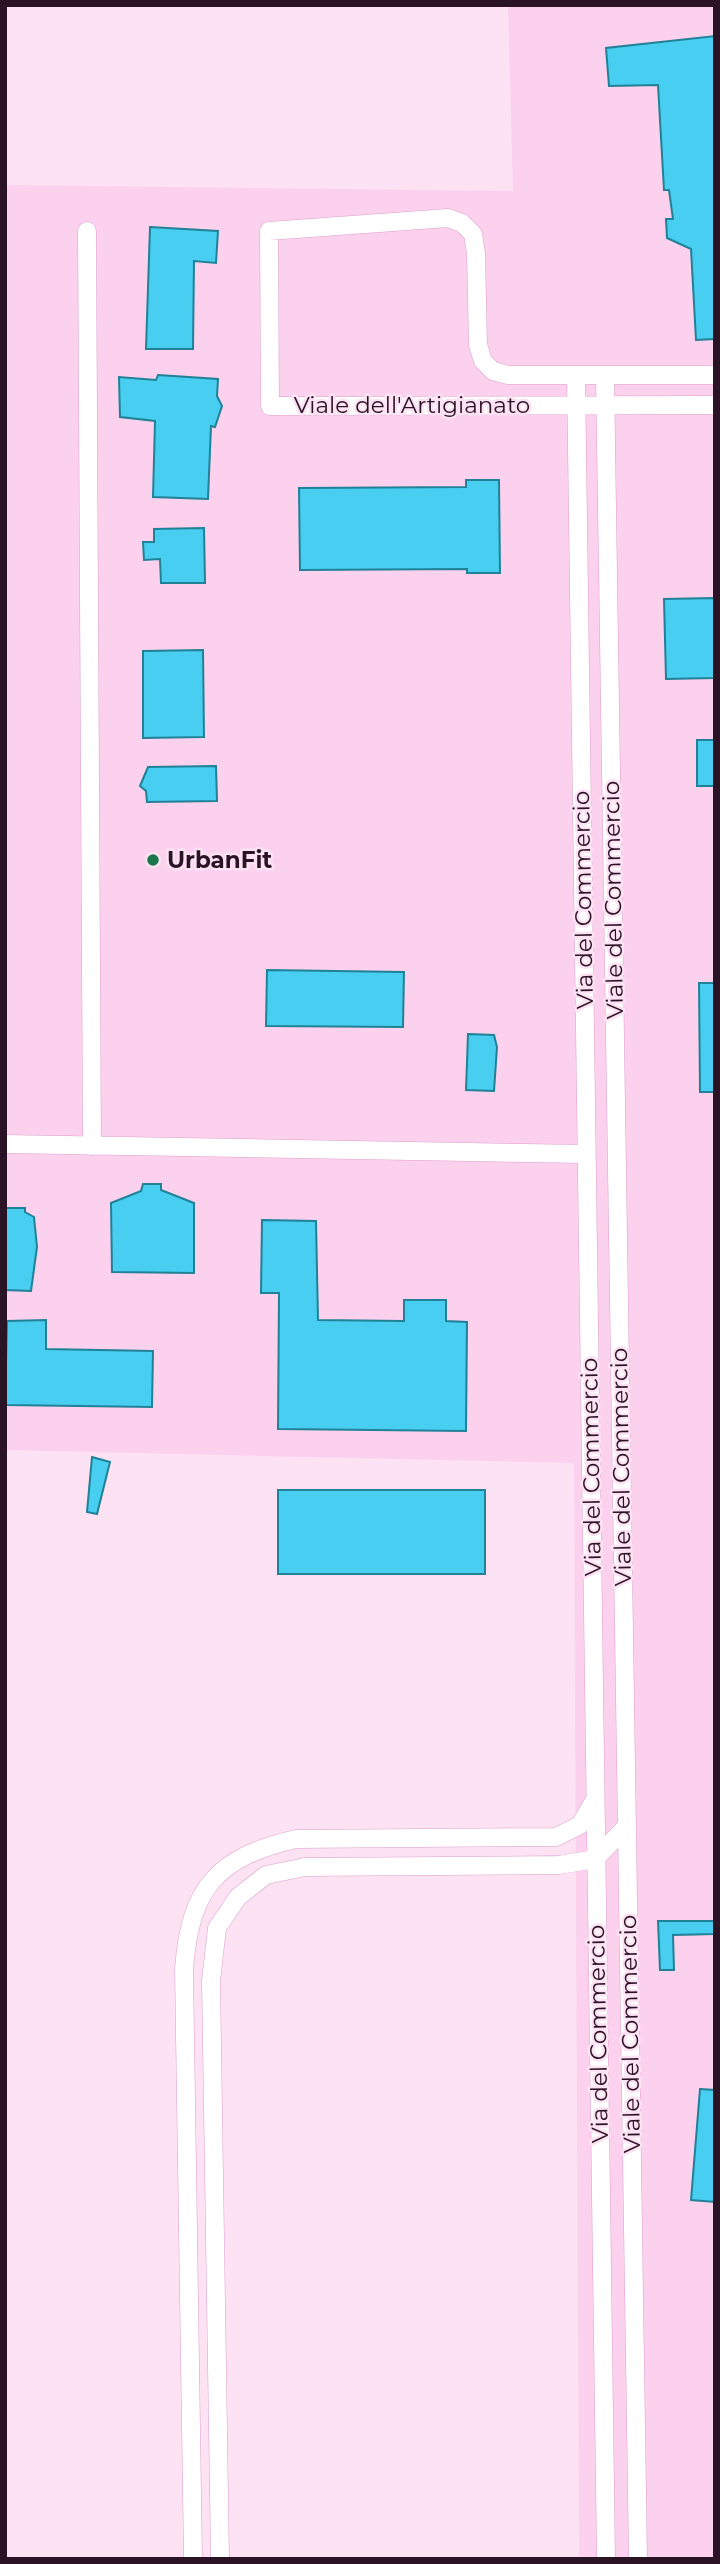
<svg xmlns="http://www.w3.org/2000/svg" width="720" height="2564" font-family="Montserrat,sans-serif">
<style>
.built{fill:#fcd1ee}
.building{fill:#47cef0;stroke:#208197;stroke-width:2}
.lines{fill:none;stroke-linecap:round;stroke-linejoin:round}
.minor-casing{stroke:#dc9fca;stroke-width:19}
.minor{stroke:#fff;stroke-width:18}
.poi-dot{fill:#1a764b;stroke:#fce2f3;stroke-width:2.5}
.labels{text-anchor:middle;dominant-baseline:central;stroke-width:5;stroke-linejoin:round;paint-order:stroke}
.street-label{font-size:23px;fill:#2a1324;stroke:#fce2f3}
.poi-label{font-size:23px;font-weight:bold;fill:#2a1324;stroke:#fce2f3;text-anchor:start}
</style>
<rect width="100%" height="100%" fill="#fce2f3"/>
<path class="built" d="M508,5H715V2559H579L574,1463L5,1450V185L513,191Z"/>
<path class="building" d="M715,36V339L696,340L691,249L667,238L666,219H673L669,190H664L658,85L609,86L606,48Z
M150,227L218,231L216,263L194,261L193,349H146Z
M158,375L218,379L217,396L222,406L215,427L211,426L208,499L153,497L155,421L120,417L119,377L156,380Z
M466,480H499L500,573H467V569L300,570L299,488L466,487Z
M204,528L205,583H161L160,559L144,560L143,542H154V529Z
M715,598V678L666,679L664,599Z
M203,650L204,737L143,738V651Z
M697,740H715V786H697Z
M216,766L217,801L147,802L146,791L140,786L148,767Z
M267,970L404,972L403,1027L266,1026Z
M699,983H715V1092H700Z
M468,1034L494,1035L497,1047L494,1091L466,1090Z
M143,1184H161V1190L194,1203V1273L112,1272L111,1203L141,1191Z
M5,1208H25V1212L34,1217L37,1247L31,1291L5,1290Z
M262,1220L316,1221L318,1320L404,1321V1300H446V1321L467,1322L466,1431L278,1429L279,1293H261Z
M46,1320V1349L153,1351L152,1407L5,1405L7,1321Z
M92,1457L110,1462L97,1514L87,1512Z
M278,1490H485V1574H278Z
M658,1921H715V1934L673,1935L674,1970H660Z
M700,2089L715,2090V2202L691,2200Z"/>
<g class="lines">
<defs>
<path id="minor" d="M87,231L92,1146
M576,375L606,2559
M605,375L638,2559
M715,375H508L493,371L483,361L478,345L476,253L473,234L462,223L448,218L269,231L270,406L715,405
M5,1144L586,1154
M193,2559L184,1969C190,1888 217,1857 296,1839L556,1837L580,1825L594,1801
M220,2559L211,1981L217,1928L238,1897L266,1875L305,1867L559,1865L595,1859L627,1826"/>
</defs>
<use href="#minor" class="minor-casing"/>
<use href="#minor" class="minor"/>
</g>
<circle class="poi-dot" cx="153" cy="860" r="7"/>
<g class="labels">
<g class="street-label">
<text x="412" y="405">Viale dell'Artigianato</text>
<text transform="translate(583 900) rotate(-91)">Via del Commercio</text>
<text transform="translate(613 900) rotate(-91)">Viale del Commercio</text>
<text transform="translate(591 1467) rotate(-91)">Via del Commercio</text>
<text transform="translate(621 1467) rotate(-91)">Viale del Commercio</text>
<text transform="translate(598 2034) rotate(-91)">Via del Commercio</text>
<text transform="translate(630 2034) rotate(-91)">Viale del Commercio</text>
</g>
<g class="poi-label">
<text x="167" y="860">UrbanFit</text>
</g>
</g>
<rect width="720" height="2564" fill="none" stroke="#2a1324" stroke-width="14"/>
</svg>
